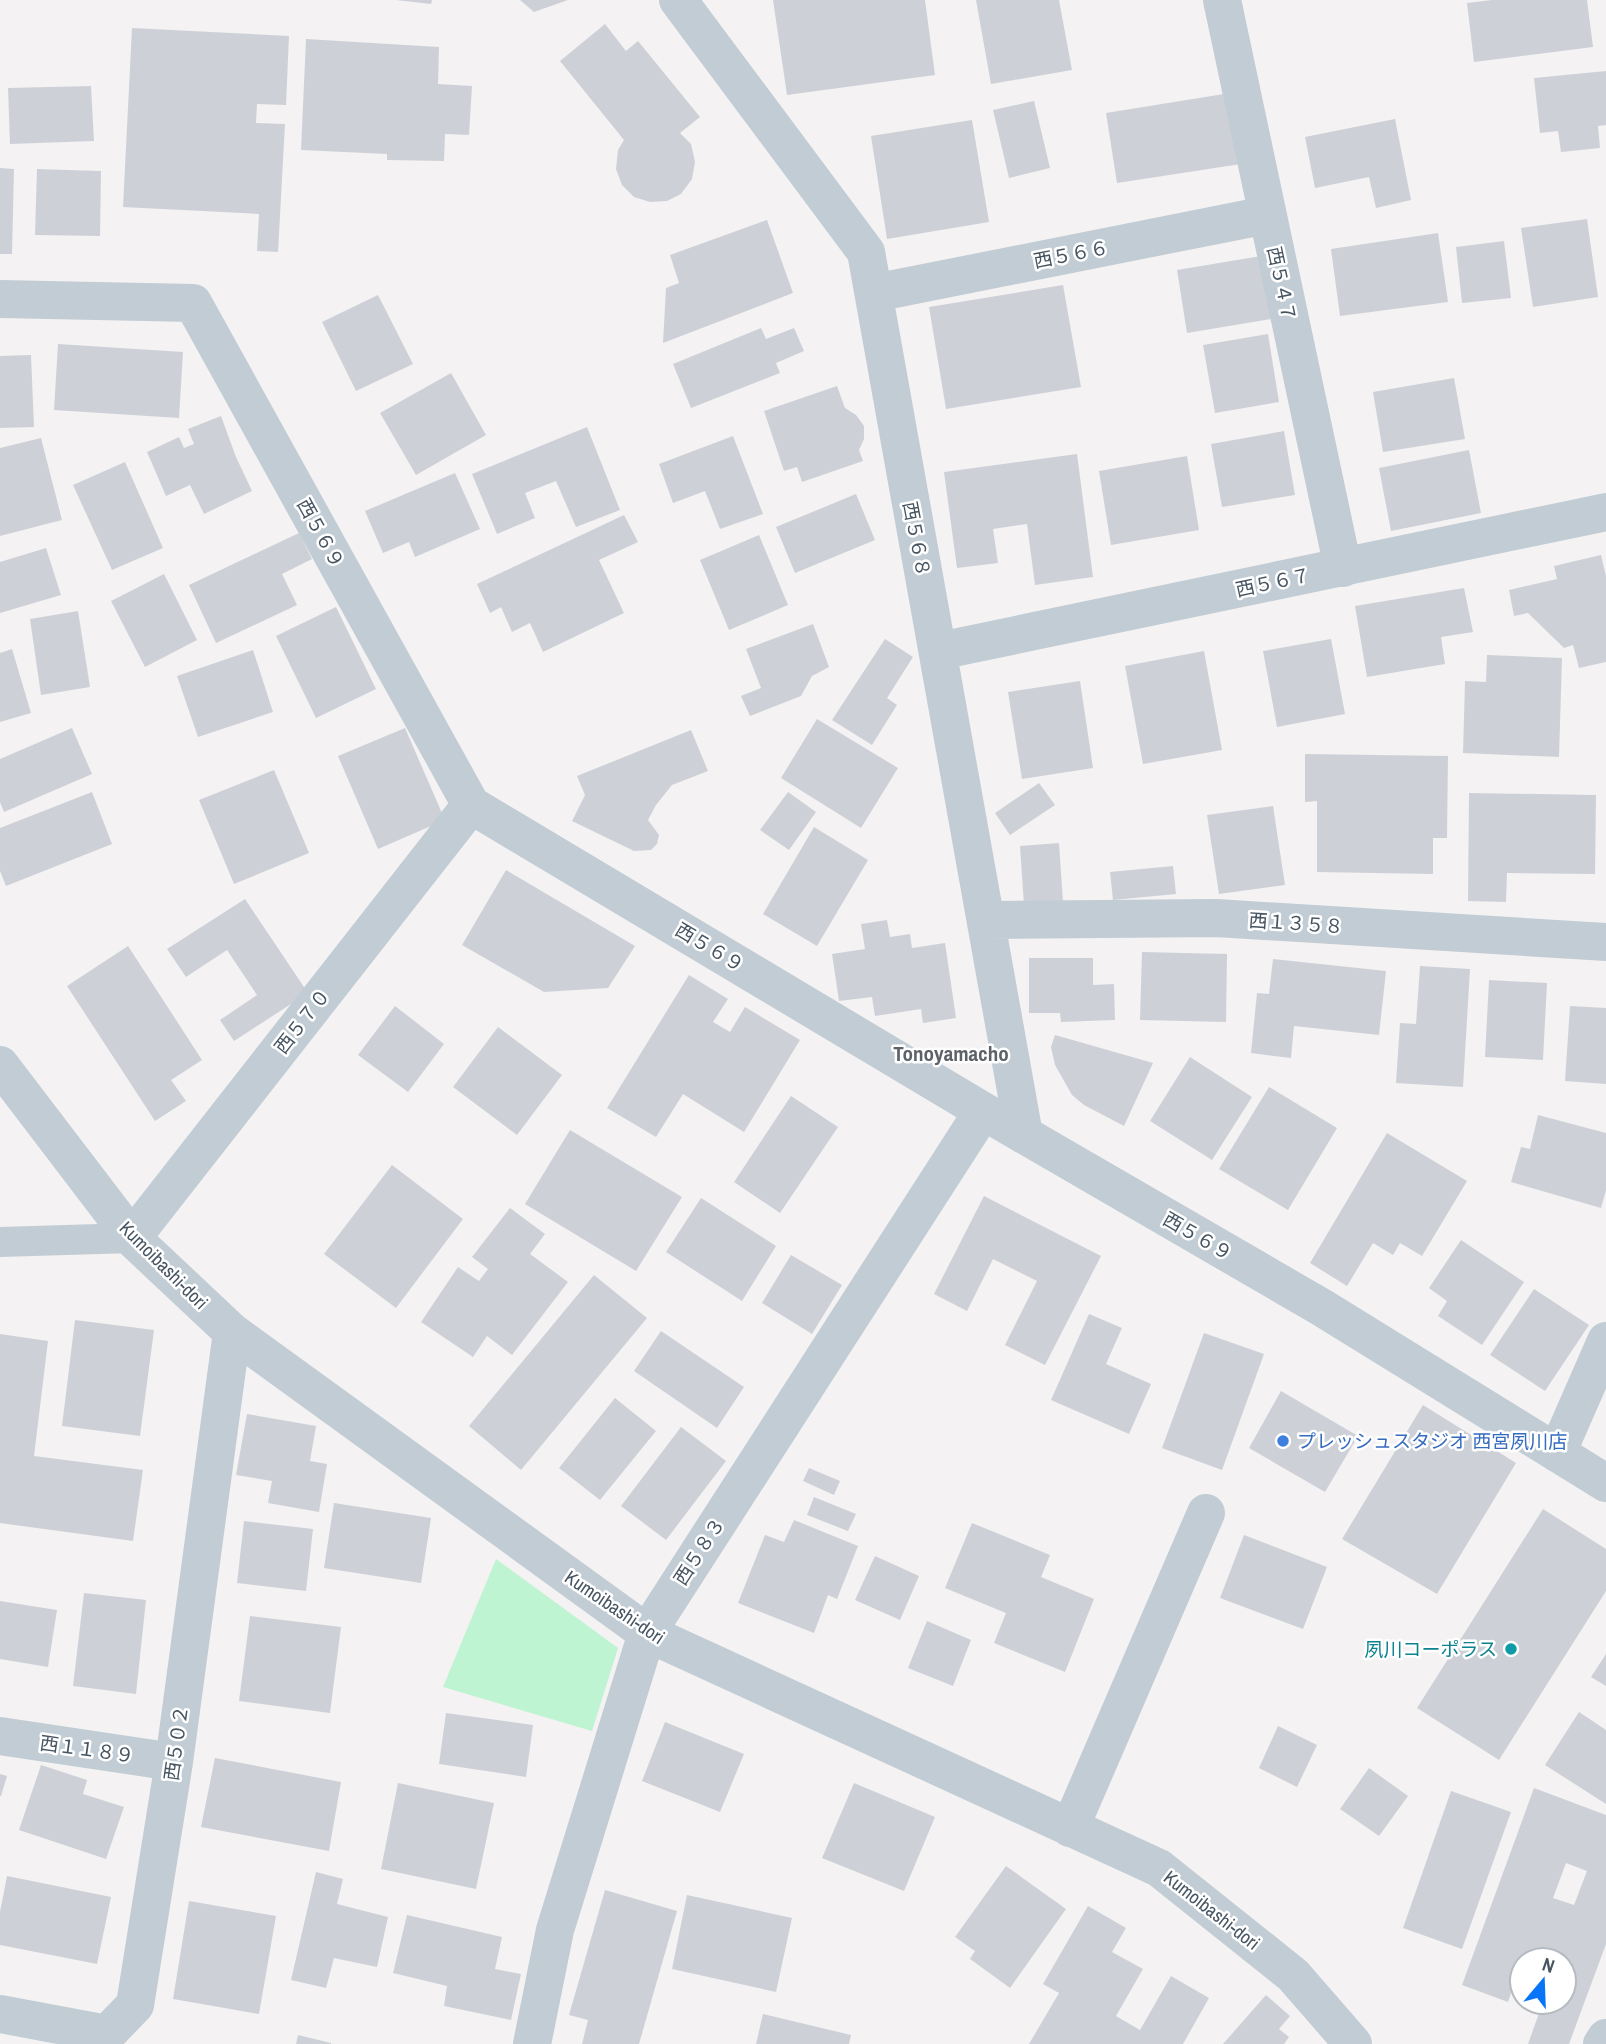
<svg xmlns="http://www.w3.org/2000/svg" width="1606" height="2044" font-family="'Archivo Narrow','Noto Sans JP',sans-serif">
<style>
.green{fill:#bef4d2}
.building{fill:#cdd1d7;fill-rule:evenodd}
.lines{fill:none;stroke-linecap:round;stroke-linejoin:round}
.service{stroke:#c1ccd4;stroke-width:30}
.minor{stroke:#c1ccd4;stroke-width:38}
.shop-dot{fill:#3f7fe0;stroke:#fff;stroke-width:2.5}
.culture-dot{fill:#0f9aa8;stroke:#fff;stroke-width:2.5}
.labels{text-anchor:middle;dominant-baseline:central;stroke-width:5;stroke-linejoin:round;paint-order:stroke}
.street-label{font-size:19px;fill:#475562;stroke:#fff}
.shop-label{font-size:19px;fill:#366cbe;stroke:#fff;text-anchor:start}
.culture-label{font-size:19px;fill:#0d838f;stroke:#fff;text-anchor:end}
.neighbourhood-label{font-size:21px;font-weight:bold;fill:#5d6268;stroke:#fff}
</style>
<rect width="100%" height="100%" fill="#f4f2f2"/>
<path class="green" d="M496,1559L618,1648L592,1731L443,1687Z"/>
<path class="building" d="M396,0H432L431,4Z
M520,0H568L534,12Z
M773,0H925L935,75L787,95Z
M976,0H1059L1072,70L991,84Z
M1492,0H1587L1593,47L1474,62L1467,3Z
M605,24L626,51L638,41L700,117L680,133L691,144L695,162L692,179L681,194L667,201L650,202L634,197L622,185L616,169L618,150L624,140L560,61Z
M132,28L289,36L286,105L257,104L256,123L285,124L278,252L257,251L259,214L123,207Z
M306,39L439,47L438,84L472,86L469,135L445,134L444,161L387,160V154L301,150Z
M1606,71V125L1598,126L1600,148L1561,152L1558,131L1540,133L1534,78Z
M91,86L94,141L10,144L8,88Z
M1230,93L1241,164L1117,183L1106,113Z
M1034,101L1050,168L1009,178L993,110Z
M1395,119L1411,200L1376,208L1369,177L1315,188L1305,137Z
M972,120L989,222L887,239L871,136Z
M0,168L14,169L12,254H0Z
M37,169L101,171L100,236L35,235Z
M1587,219L1598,297L1533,307L1521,228Z
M767,220L793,293L663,343L666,288L679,283L670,255Z
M1438,233L1448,302L1340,316L1331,249Z
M1504,241L1511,298L1462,303L1456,247Z
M1261,256L1271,319L1187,333L1177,270Z
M1063,285L1081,387L946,409L929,307Z
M378,295L413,364L356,391L322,322Z
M761,328L766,339L794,328L804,351L776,363L780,373L691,408L673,364Z
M1268,334L1279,402L1215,413L1203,345Z
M58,344L183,352L179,418L54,410Z
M31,355L34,427L0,428V356Z
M451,373L486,435L416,475L380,413Z
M1454,378L1465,439L1383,452L1373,392Z
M837,386L845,408L856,415L864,426V439L859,450L863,461L802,482L797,467L784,471L764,411Z
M221,416L236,457L252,491L204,514L190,485L166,496L147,452L179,437L184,448L194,444L188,429Z
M587,427L620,510L576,527L556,481L525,493L535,518L497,534L472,474Z
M1284,431L1295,495L1222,507L1211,444Z
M733,436L763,514L720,529L705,491L673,503L659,464Z
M41,438L62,520L0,536V448Z
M1469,450L1481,513L1391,531L1379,468Z
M1077,454L1093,577L1035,585L1027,524L993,529L998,563L957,568L944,472Z
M1187,456L1199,530L1111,545L1099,471Z
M125,462L163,548L112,570L73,485Z
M455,473L480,529L415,557L409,542L383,553L365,511Z
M856,494L875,540L795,573L776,527Z
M624,515L638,542L599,560L624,613L543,652L530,623L512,632L501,607L490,613L477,584Z
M299,533L312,559L282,574L297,605L216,643L189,585Z
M759,535L788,605L729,630L700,560Z
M46,548L61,595L0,613V562Z
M1601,555L1606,576V662L1579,668L1573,645L1564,648L1528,613L1514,616L1509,590L1557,579L1554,566Z
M164,574L197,640L145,667L111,601Z
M1464,588L1473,632L1441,637L1445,664L1367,677L1355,606Z
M336,607L376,689L316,718L276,636Z
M78,611L90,687L41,695L30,619Z
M813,624L829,667L812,676L801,696L750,716L741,696L761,688L746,649Z
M885,639L913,657L887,698L897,705L872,745L832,720Z
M1331,639L1345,714L1277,727L1263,651Z
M12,649L31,713L0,722V653Z
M253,650L273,712L198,737L177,676Z
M1204,651L1222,750L1143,764L1125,666Z
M1487,655L1562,658L1559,757L1463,753L1465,681L1486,682Z
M1080,681L1093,768L1022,779L1008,692Z
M817,719L898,768L861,828L781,778Z
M72,728L92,774L4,812L0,802V759Z
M405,728L445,820L378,849L338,756Z
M691,730L708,771L672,785L656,805L648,820L659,835L657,844L651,850L634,851L572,821L585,795L577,776Z
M1305,754L1448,756L1447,838H1433V874L1317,872V801L1305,802Z
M274,770L309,853L234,884L199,800Z
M1039,783L1055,805L1010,835L995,813Z
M92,792L112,844L6,886L0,871V828Z
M788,792L816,812L789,850L760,830Z
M1469,793L1596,795L1595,874L1507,873L1506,902L1468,901Z
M1273,806L1285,885L1219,894L1207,815Z
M814,827L868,860L817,946L763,914Z
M1059,843L1063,902L1024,905L1020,846Z
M1173,866L1176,894L1113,900L1110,872Z
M506,870L635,946L608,988L544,992L462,945Z
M245,899L308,993L234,1041L220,1020L257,995L227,950L186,977L167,949Z
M887,920L890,937L910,934L912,948L945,943L956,1018L923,1023L921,1009L875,1016L872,997L839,1001L832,954L865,949L861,924Z
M128,946L202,1060L171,1080L186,1101L155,1121L67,986Z
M1142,952L1227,954L1226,1022L1140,1020Z
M1029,958H1093V985L1114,984L1115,1020L1061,1022L1060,1013H1029Z
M1273,959L1386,971L1379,1035L1294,1026L1291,1058L1251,1053L1257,993L1269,994Z
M1420,966L1470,969L1463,1087L1396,1083L1400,1023L1416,1024Z
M689,975L728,999L713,1022L730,1032L745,1007L800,1040L744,1132L683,1094L656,1137L607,1108Z
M1489,980L1547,983L1543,1060L1485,1057Z
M395,1006L444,1044L408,1092L358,1055Z
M1570,1006L1606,1008V1084L1565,1081Z
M498,1027L562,1075L517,1135L453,1087Z
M1055,1035L1153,1063L1124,1126L1084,1105L1072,1095L1055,1065L1051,1047Z
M1190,1057L1252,1097L1212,1160L1150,1121Z
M1269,1087L1337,1128L1288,1210L1219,1169Z
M791,1096L838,1127L780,1213L734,1182Z
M1538,1115L1606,1133V1190L1601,1208L1511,1182L1521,1147L1530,1149Z
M570,1130L682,1197L636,1271L525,1204Z
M1387,1133L1467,1181L1422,1256L1400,1243L1393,1255L1373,1243L1347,1286L1310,1263Z
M392,1165L463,1219L396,1308L324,1254Z
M984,1196L1101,1256L1045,1365L1005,1345L1037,1281L993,1259L967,1311L934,1294Z
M701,1198L776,1246L742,1301L666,1252Z
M510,1208L545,1234L530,1254L568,1282L512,1355L487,1336L473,1357L421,1322L458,1267L479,1281L488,1269L472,1257Z
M1461,1240L1524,1282L1482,1345L1438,1316L1447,1301L1429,1288Z
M791,1255L842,1285L812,1334L762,1303Z
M594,1275L647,1318L521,1470L469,1426Z
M1534,1289L1589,1325L1545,1391L1490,1355Z
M1089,1314L1122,1328L1106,1364L1151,1384L1129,1434L1051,1400Z
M75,1320L154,1330L140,1436L62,1426Z
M661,1331L744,1387L717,1428L634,1371Z
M1204,1333L1264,1354L1222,1470L1162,1448Z
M0,1334L48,1341L34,1456L143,1470L133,1541L0,1523Z
M1281,1391L1358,1436L1325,1492L1249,1448Z
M615,1398L656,1431L600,1500L559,1468Z
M1423,1405L1516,1463L1437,1594L1342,1539Z
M247,1414L316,1426L310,1461L327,1464L319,1512L268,1503L272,1481L236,1475Z
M681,1427L726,1461L666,1540L621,1506Z
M809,1468L840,1481L834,1495L803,1481Z
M814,1497L856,1514L848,1531L807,1515Z
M334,1503L431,1518L421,1583L324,1568Z
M1543,1509L1606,1549V1591L1499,1760L1417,1708Z
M794,1520L858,1546L837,1599L828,1595L814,1633L738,1603L765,1535L784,1542Z
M244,1521L313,1529L306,1591L237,1583Z
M972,1523L1050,1555L1041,1577L1094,1599L1065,1672L994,1643L1006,1613L945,1588Z
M1244,1535L1327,1567L1303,1629L1220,1598Z
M875,1556L919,1576L900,1620L855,1600Z
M84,1593L146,1600L136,1694L73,1686Z
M0,1601L57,1610L48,1667L0,1659Z
M250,1616L341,1627L330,1713L239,1701Z
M927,1621L971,1640L953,1686L908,1668Z
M1606,1654V1686L1591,1677Z
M1579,1712L1606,1730V1804L1545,1765Z
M446,1713L533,1725L526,1777L439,1764Z
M665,1722L744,1754L720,1812L642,1781Z
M1278,1726L1317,1745L1297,1787L1259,1768Z
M215,1758L341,1782L329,1851L201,1827Z
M41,1765L87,1780L83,1794L124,1807L106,1859L19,1830Z
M1369,1768L1408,1796L1379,1836L1340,1809Z
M0,1774L7,1776L1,1796H0Z
M398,1783L494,1803L476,1889L381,1869Z
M854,1783L935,1817L904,1891L822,1858Z
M1534,1788L1606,1815V1944L1569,2044H1528L1543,2002H1564V1960H1543L1525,1953L1508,2002L1462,1985ZM1566,1863L1587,1871L1574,1905L1553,1898Z
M1451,1791L1511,1812L1462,1949L1403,1928Z
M1006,1866L1066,1909L1010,1988L970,1959L975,1951L955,1937Z
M316,1872L343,1879L337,1904L388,1917L377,1967L334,1958L326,1988L291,1980Z
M7,1876L111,1897L97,1964L0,1945V1912Z
M605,1890L677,1911L639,2044H582L588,2020L569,2015Z
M687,1895L792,1918L776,1992L672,1969Z
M189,1901L276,1916L259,2014L173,1999Z
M1088,1906L1126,1928L1112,1952L1143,1969L1116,2016L1140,2030L1171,1976L1209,1998L1183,2044H1029L1059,1993L1043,1984Z
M407,1915L502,1937L495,1969L521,1974L511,2020L444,2006L447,1986L393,1973Z
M1266,1995L1290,2016L1279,2029L1289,2037L1284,2044H1223Z
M763,2014L851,2035L849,2044H756Z
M298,2035L331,2043V2044H296Z"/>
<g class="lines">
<path class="service" d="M0,1242L132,1238"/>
<path class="minor" d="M678,0L866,252L1024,1135
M1222,0L1343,568
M874,293L1267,215
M0,299L193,303L471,805L983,1111L1321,1307L1606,1483
M939,651L1606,512
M987,920L1216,918L1606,942
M0,1065L132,1238L232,1332L647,1633L1159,1868L1293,1975L1353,2044
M132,1238L471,805
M1557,1453L1606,1341
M0,1736L174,1762
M1070,1828L1206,1513
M0,2014L107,2034L135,2005L174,1762L232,1332
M532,2044L555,1930L647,1633L983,1111
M1602,2044L1606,2038"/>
</g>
<circle class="shop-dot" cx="1283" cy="1441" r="7"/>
<circle class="culture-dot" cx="1511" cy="1649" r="7"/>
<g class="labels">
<g class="street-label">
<text transform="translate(1071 254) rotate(-11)">西５６６</text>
<text transform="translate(1282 284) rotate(78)">西５４７</text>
<text transform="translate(321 533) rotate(61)">西５６９</text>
<text transform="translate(917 539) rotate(79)">西５６８</text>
<text transform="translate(1273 582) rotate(-12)">西５６７</text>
<text transform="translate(1296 923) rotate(4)">西１３５８</text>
<text transform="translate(710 947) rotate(31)">西５６９</text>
<text transform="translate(302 1021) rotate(-52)">西５７０</text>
<text transform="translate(1198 1236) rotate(30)">西５６９</text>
<text transform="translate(164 1265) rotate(45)">Kumoibashi-dori</text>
<text transform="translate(699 1551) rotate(-57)">西５８３</text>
<text transform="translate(615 1607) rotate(34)">Kumoibashi-dori</text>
<text transform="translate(176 1743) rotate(-82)">西５０２</text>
<text transform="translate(87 1749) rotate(8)">西１１８９</text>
<text transform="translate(1212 1910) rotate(38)">Kumoibashi-dori</text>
</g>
<g class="shop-label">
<text x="1297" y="1441">プレッシュスタジオ 西宮夙川店</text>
</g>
<g class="culture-label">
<text x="1497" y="1649">夙川コーポラス</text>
</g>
<g class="neighbourhood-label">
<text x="951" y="1053">Tonoyamacho</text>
</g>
</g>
<g transform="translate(1543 1981) rotate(19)"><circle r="33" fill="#ffffff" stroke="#b5bbc0" stroke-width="2"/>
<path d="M0-5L12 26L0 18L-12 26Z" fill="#0874f8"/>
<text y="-10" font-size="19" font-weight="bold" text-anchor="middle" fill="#475562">N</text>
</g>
</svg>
